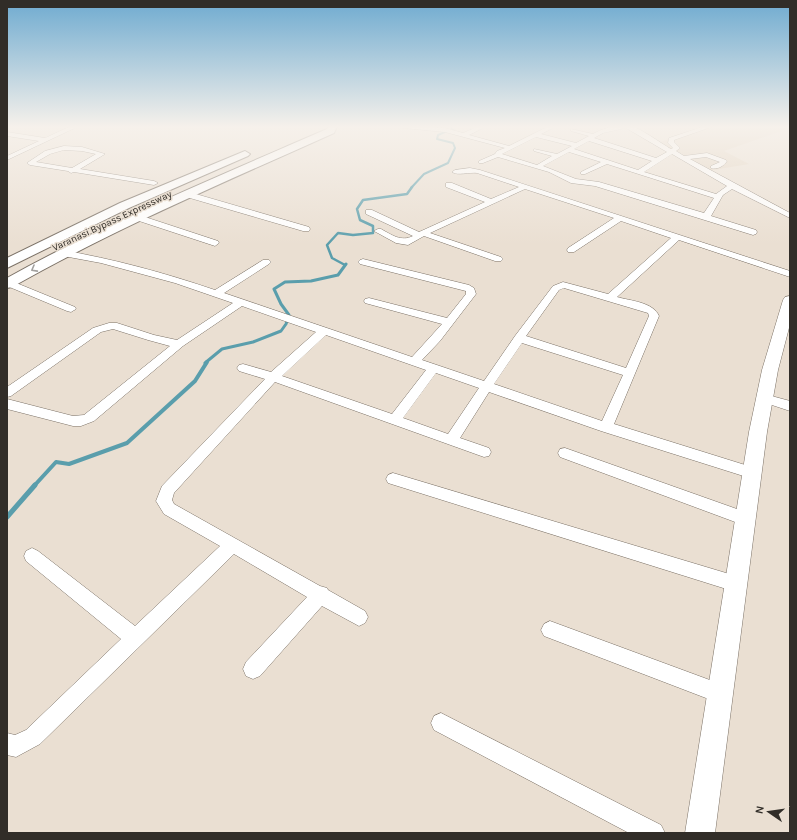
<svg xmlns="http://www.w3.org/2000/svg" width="797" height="840" font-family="Karla,sans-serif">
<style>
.built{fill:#e2d3c0}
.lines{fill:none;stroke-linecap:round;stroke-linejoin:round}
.stream-far4{stroke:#5a9eac;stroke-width:2}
.stream-far3{stroke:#5a9eac;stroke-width:2.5}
.stream-far2{stroke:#5a9eac;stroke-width:3}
.stream-far1{stroke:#5a9eac;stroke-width:4}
.stream{stroke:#5a9eac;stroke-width:5}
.minor-casing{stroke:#7c7267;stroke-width:1}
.major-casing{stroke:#7c7267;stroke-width:1}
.highway-casing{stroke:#7c7267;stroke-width:2}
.minor{fill:#fff;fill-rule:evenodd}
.major{fill:#fff;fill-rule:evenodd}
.highway{fill:#fff;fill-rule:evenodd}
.oneway{stroke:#a2a09e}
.labels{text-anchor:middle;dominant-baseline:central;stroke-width:3;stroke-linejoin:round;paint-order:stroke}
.far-street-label{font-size:10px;fill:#312d28;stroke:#eadfd2}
</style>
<rect width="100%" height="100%" fill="#eadfd2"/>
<path class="built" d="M708,126H790V128L724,151L749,164L707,171L657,143Z"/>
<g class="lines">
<path class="stream-far4" d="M411,188L424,174L448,163L455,148L453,143L437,139L438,135L447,131H454L450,126"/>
<path class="stream-far3" d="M345,265L332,258L327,245L338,233L353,235L373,233V226L360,220L357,209L363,200L407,194L412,187"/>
<path class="stream-far2" d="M205,363L222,349L253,342L281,331L286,324L289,315L281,304L274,289L285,282L311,281L338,275L346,264"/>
<path class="stream-far1" d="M34,486L56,462L69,464L127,443L195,381L207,362"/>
<path class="stream" d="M7,517L35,485"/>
<defs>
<path id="minor" d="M71,126H79L7,160V156L39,141L7,136V132L45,138Z
M401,126L445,128L463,133L479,126H487L469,135L509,146L549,126H557L541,134L576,143L589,136L571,131V129L593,134C603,128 618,124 630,126C639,127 662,144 671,149L673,148L668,143L669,138L705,126H714L674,140V142L680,148L676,151L684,156L707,153L726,160L727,161C724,166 717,170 711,168V166L720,162L706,157L690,159L790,213V218L732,189L723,195L711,216L756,230L757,232L756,234L753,235L595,186L571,183L549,172L498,157L483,163H479V161L495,154L497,151L505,148L445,132L404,128ZM626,128L667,152L656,158L594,138L603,133ZM536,137L572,146L557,154L534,149V151L552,156L537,165L502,154ZM589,141L652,161L638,170L574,149ZM569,152L601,162L581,172V174H585L607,164L714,198L704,213L599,182L576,179L543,166ZM672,154L727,186L716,194L644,172Z
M64,146L82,147L105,154L80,169L154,181L158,183L154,185L74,172L71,173L68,171L30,165L27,163L45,151ZM64,150L82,151L96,154L72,168L36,162L50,154Z
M470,168L480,170L790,271V277L679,240L617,297C631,301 653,302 659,316L614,424L758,469L760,473L758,477L753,479L601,431L489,392L460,438L489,448L491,452L489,456L484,457L275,382L174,493L172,500L174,504L320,586L327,588L328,590L365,611L368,617L365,623L359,626L322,606L260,676L253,679L246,676L243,669L246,662L307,597L234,554L40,744L16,757L7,755V733L15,735L26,730L121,639L26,561L24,556L26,551L32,548L38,551L135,626L220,546L164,514L156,501L162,486L265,379L239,371L237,368L239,365L243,364L271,372L316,332L242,306L183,346L94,421L81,426H73L7,409V399L73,416L84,415L170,346L148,340L113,329L101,332L11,396L7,397V387L93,328L109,323H117L154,335L177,340L233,303L175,283L101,263L58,255L57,253L58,251L61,250C114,259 165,273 215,290L263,260H269L271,262L269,264L224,293L412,357L442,324L365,303L364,301L365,299L369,298L447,318L466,294V291L360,264L358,262L360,260L363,259L469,285L474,288L476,294L440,341L422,360L484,381L515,336L553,286L563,282L608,294L671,238L621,221L574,252H568L567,250L568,248L614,218L525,189L430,233L501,257L503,259L501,261H495L424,236L408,245L396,243L374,231L378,229H381C392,235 401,242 413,236L366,214V210H372L419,232L485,202L446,187V183H452L491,199L519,187L477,173C469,172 458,176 452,172L455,170ZM564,288L648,313L649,316L626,368L526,336L559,290ZM326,335L426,370L392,414L282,376ZM522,343L623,375L602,421L494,384ZM436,373L479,388L448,434L403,418Z
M183,192H189L309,227L310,229L309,231H303L183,196Z
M133,215H139L218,241L219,243L215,246L212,245L133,219Z
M9,280L75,307L76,309L71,312L67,311L7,286V281Z
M764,394L790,401V411L760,401L758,398L760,395Z
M565,448L751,514L754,519L751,524L746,526L560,457L558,453L560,449Z
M393,473L736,576L742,578L745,584L742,590L736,592L388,483L386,479L388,475Z
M550,621L726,686L729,693L726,700L719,703L544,636L541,630L544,624Z
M441,713L661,825L665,833H629L434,730L431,723L434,716Z"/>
<path id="major" d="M790,296V324L778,370L767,432L715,833H685L749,432L762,370L783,300L785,297Z"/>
<path id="highway" d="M329,126H337L334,133C225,182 116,228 12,287L7,288V278C110,221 219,176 327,129Z
M245,151L250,154L248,156L129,208L7,268V258L120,203Z"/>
</defs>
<use href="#minor" class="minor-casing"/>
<use href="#major" class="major-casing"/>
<use href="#highway" class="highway-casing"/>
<use href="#minor" class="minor"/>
<use href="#major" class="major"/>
<use href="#highway" class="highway"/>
</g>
<defs><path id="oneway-chevron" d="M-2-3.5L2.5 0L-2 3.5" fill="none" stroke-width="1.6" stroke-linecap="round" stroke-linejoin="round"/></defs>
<use class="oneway" href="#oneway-chevron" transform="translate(34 269) rotate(151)"/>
<linearGradient id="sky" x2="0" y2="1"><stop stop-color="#6fabd0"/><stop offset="0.52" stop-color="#f6f1eb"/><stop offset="1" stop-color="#f6f1eb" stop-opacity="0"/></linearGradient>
<rect width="797" height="244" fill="url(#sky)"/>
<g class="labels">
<g class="far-street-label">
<text transform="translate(112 221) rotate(-25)">Varanasi Bypass Expressway</text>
</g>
</g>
<rect width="797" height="840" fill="none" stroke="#312d28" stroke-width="16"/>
<g transform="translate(769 812) rotate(283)" stroke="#eadfd2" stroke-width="3" paint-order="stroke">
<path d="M0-3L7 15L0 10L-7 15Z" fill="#312d28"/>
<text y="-6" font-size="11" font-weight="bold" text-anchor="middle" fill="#312d28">N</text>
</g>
</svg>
